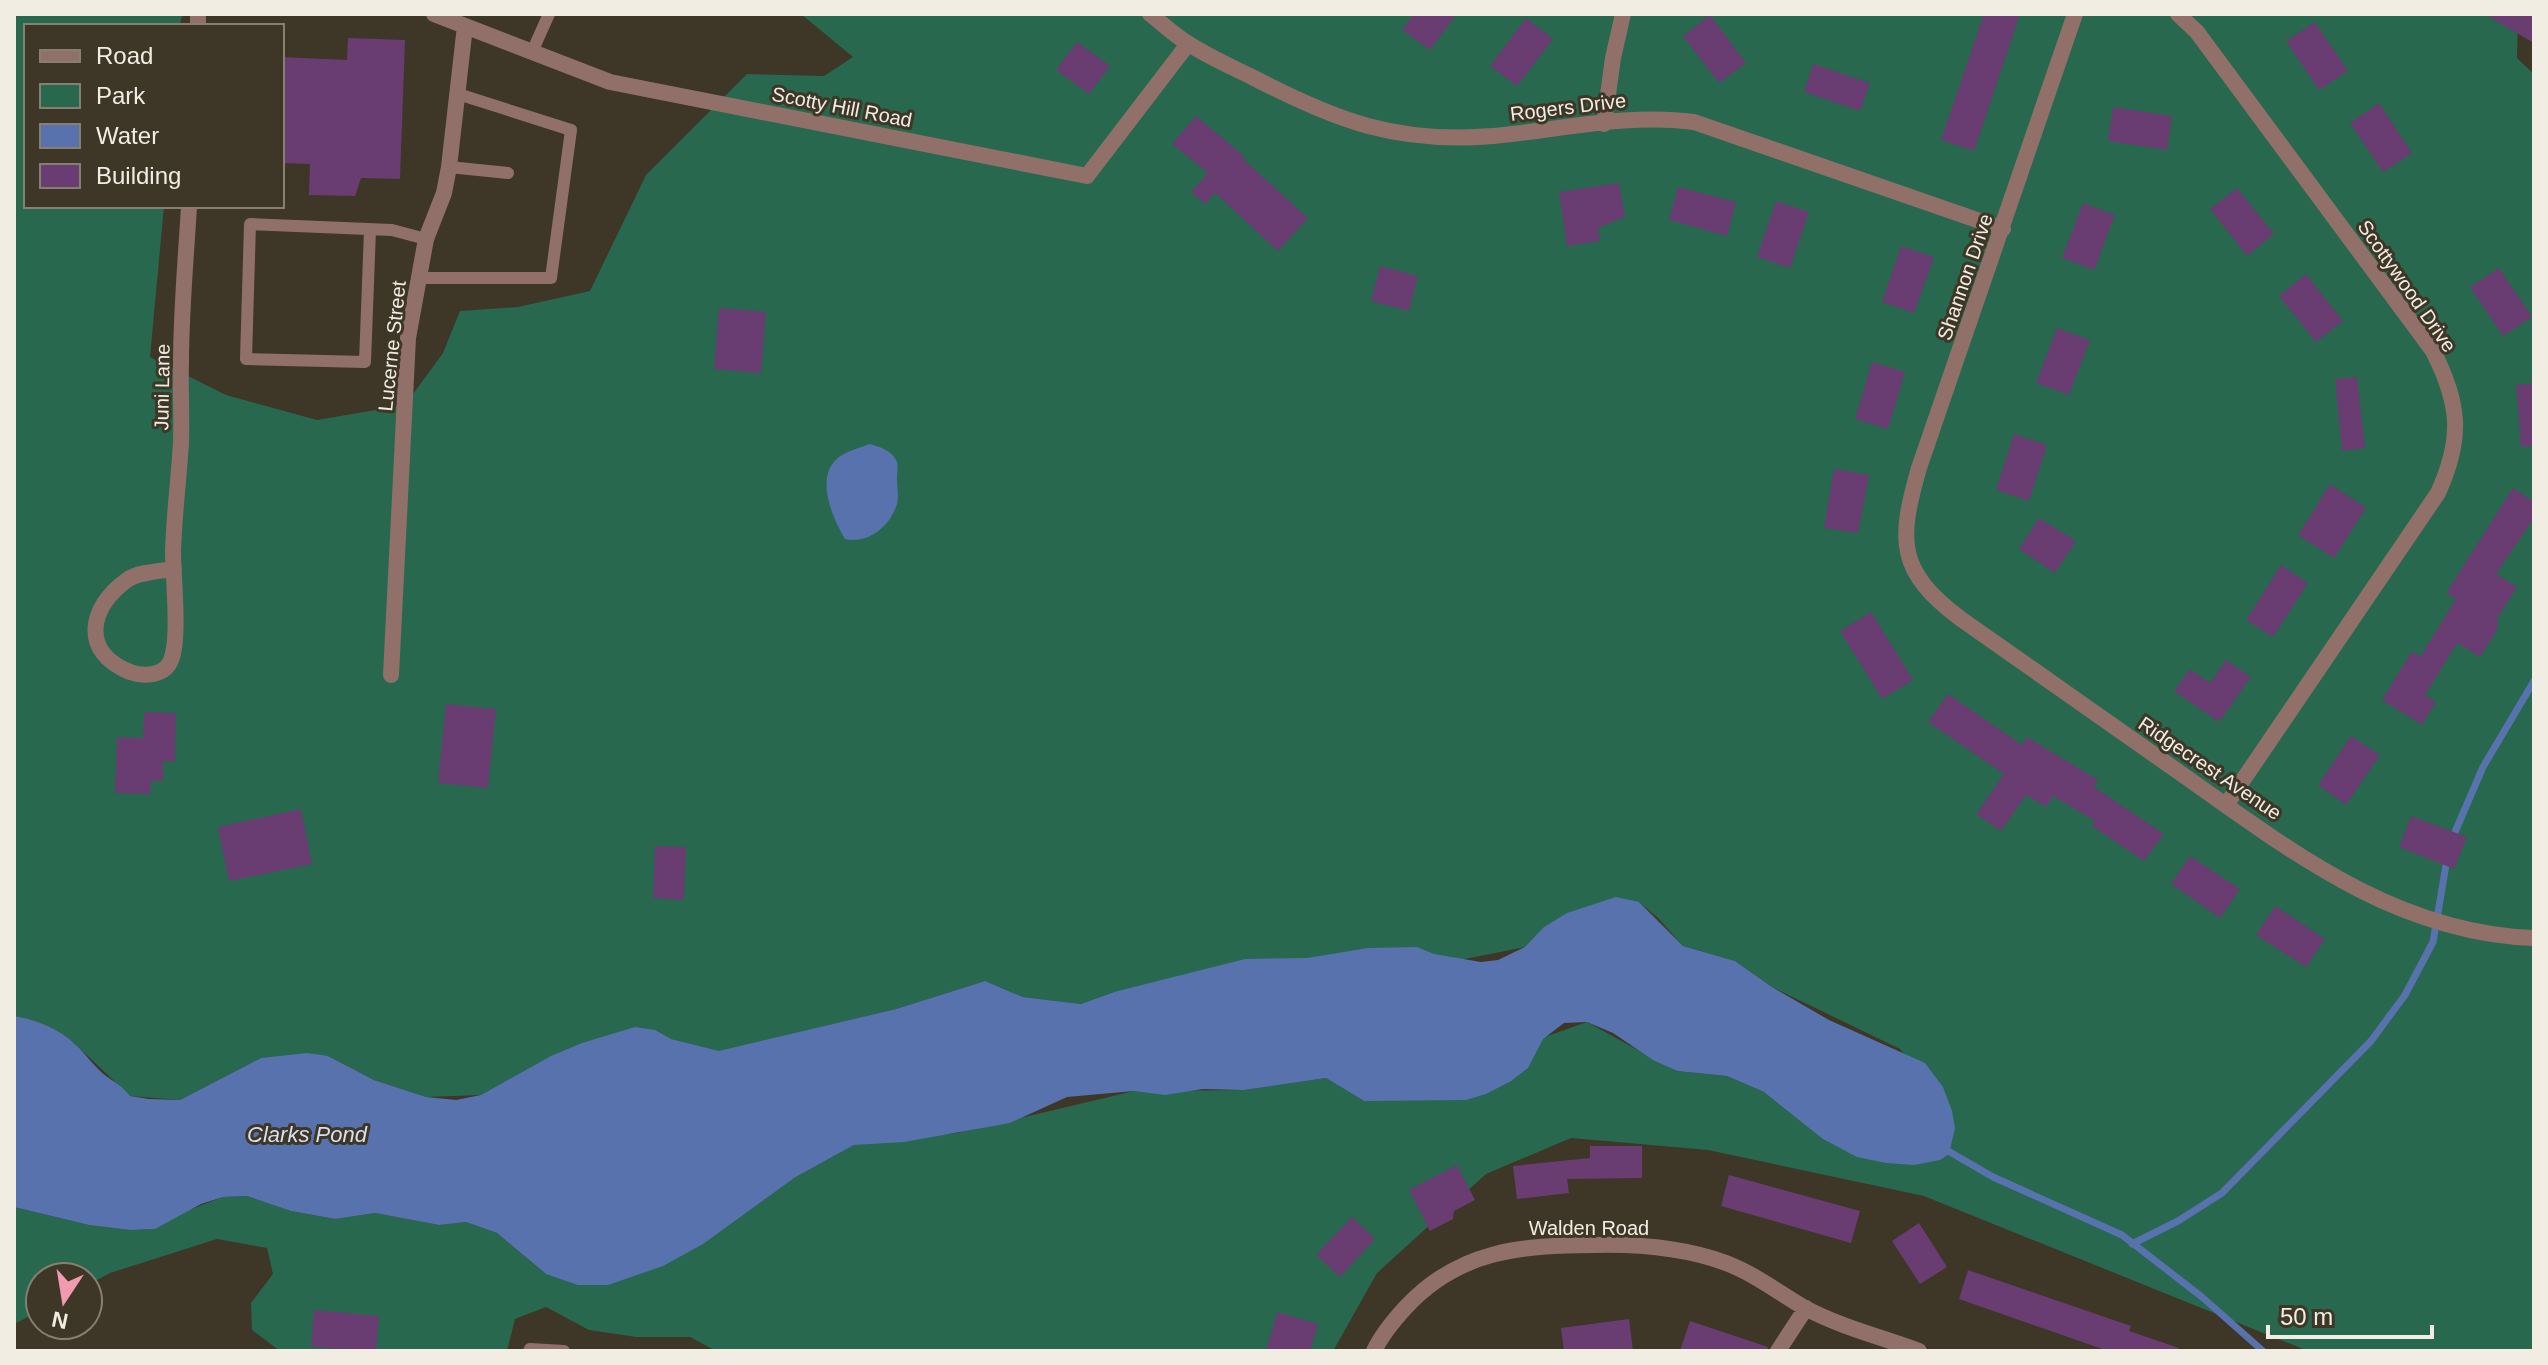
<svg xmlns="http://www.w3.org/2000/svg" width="2548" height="1365" font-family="Helvetica,sans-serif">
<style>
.green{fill:#27684f}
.water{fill:#5872ad}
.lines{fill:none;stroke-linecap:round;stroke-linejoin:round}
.stream{stroke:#5872ad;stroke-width:7}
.building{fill:#693d71}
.lane{stroke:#917069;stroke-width:12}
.street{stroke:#917069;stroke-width:16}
.labels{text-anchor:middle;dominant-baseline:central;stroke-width:6;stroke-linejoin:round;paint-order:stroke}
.street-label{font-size:20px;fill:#f2ede3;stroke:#3e3627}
.water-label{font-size:22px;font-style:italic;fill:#d7dff1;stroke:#3e3627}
</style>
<rect width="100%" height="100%" fill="#3e3627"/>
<path class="green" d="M14,14H182L180,26H26V206H164L150,357L226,395L317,420L405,405L443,353L460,311L518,307L590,291L646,175L747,74L824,76L853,57L801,14H2518L2517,58L2534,74V1351H2308L1924,1196L1708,1150L1571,1138L1486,1174L1377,1273L1333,1351H716L690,1337H636L589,1330L546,1307L515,1319L507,1351H280L252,1330L251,1303L273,1274L267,1248L217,1239L110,1273L88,1285V1277H40V1311L14,1324V1207L89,1225L130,1230L155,1229L176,1215L223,1197L247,1196L291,1211L334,1219L375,1213L439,1225L466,1222L497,1233L546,1274L794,1178L854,1145L957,1133L1134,1091L1244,1090L1326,1078L1364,1101L1587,1022L1676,1071L1727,1076L1764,1092L1952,1112L1900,1049L1772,987L1735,961L1683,946L1658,918L1639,902L1525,947L1460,960L1114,992L1081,1004L1023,997L985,981L896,1009L719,1052L671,1039L511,1079L481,1095L426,1097L374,1080L328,1056L261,1058L180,1100L130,1096L74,1043L14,1019Z"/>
<path class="water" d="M869,444C878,446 891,450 896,460C899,465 897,472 897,478C897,486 899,497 897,504C890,527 868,544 845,539C832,517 814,476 839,457C847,451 860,448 869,444Z
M1616,897L1639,902L1683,946L1735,961L1772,987L1829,1020L1925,1063L1943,1087L1952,1111L1955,1128L1949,1154L1940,1160L1914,1165L1886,1163L1857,1157L1823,1139L1764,1092L1727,1076L1677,1071L1653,1060L1613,1033L1587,1022L1564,1023L1543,1039L1528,1068L1511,1081L1486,1094L1466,1100L1364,1101L1326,1078L1244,1090L1203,1089L1165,1095L1134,1091L1067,1097L1010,1123L904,1142L854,1145L794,1178L703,1244L663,1266L608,1285H578L546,1274L497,1233L466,1222L439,1225L375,1213L335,1219L291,1211L247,1196L223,1197L201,1204L155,1229L130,1230L89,1225L14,1207V1016C37,1020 58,1028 76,1045C86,1054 95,1068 106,1076C116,1083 122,1086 130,1096L149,1099L180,1100L261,1058L307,1053L328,1056L374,1080L426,1097L456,1100L481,1095L551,1056L582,1043L635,1027L655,1030L671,1039L719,1051L896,1009L985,981L1023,997L1081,1004L1114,992L1245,959L1307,958L1368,948L1417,947L1434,954L1481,962L1498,960L1525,947L1544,927L1567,913Z"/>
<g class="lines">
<path class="stream" d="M2452,839L2483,767L2534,681
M1943,1148L1993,1177L2122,1235L2202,1297L2263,1351
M2132,1244L2178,1221L2222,1193L2371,1041L2405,995L2433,942L2447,859"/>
</g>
<path class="building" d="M1414,14H1457L1430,50L1402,30Z
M1984,14H2020L1974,151L1941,140Z
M2484,14H2534V43Z
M1710,15L1746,63L1719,83L1683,36Z
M1526,18L1553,39L1517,86L1490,66Z
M2315,22L2348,71L2319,90L2286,41Z
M348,38L405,40L400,179L361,178L355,196L309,195L310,164L282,163V57L347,60Z
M1077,42L1110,66L1089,94L1056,70Z
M1813,64L1870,83L1860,111L1804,92Z
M2379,103L2412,153L2383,172L2350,123Z
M2113,107L2172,116L2167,150L2108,141Z
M1196,116L1245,157L1243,159L1308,218L1278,251L1215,193L1205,204L1191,192L1208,173L1172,144Z
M1619,183L1625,217L1598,228L1600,241L1567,246L1559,192Z
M1678,187L1736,202L1727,236L1669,220Z
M2237,188L2274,234L2247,256L2210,209Z
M1776,201L1809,212L1790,268L1757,257Z
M2083,203L2115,215L2094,270L2062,258Z
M1901,246L1934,257L1914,313L1882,302Z
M1380,266L1418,276L1409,311L1371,301Z
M2499,268L2532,317L2503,336L2470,287Z
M2306,274L2343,321L2316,342L2279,296Z
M719,308L766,312L761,373L714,369Z
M2057,328L2090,340L2069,395L2036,383Z
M1872,362L1905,372L1888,429L1855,419Z
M2357,377L2365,448L2342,451L2335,379Z
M2534,383V446L2521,447L2516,385Z
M2014,434L2047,445L2029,501L1996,490Z
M1834,469L1869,475L1858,533L1824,528Z
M2330,484L2366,508L2334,558L2298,535Z
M2513,488L2534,502V518L2496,574L2517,587L2498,617L2497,630L2480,657L2457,643L2425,695L2436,702L2422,725L2382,700L2412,651L2420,657L2456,599L2446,593Z
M2039,518L2076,541L2055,573L2019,549Z
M2281,565L2308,583L2273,637L2246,620Z
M1871,612L1913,680L1882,699L1840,631Z
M2226,660L2251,677L2219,722L2174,691L2190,669L2210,683Z
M1948,694L2022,745L2027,737L2098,780L2094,787L2164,834L2144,861L2092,826L2095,821L2053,796L2046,807L2026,795L2001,831L1976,814L2004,774L1928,722Z
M446,704L496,709L488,788L438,783Z
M144,712L176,713L175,762L163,761V781H151L150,794L115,793L117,737L143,738Z
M2351,736L2380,755L2346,805L2318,785Z
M301,809L312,864L229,881L218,827Z
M2411,816L2467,837L2454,869L2399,847Z
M655,846L686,847L684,900L653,898Z
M2190,856L2240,889L2220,918L2171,884Z
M2275,906L2325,939L2306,967L2256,935Z
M1590,1146H1642V1178L1567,1179L1569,1193L1517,1199L1513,1166L1590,1158Z
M1457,1165L1475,1200L1454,1211L1453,1219L1430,1231L1409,1190Z
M1729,1175L1860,1211L1851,1243L1721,1206Z
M1352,1217L1375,1239L1340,1277L1316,1255Z
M1919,1223L1947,1267L1920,1284L1892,1241Z
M1968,1270L2131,1326L2129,1331L2179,1348L2178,1351H2108L1959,1299Z
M314,1310L379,1316L376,1351L311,1347Z
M1277,1312L1318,1324L1310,1351H1266Z
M1629,1319L1633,1351H1564L1561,1328Z
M1690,1321L1768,1347L1767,1351H1680Z"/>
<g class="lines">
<path class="lane" d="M532,52L549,14
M449,167L508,173
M370,230L365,362L246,359L250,224L392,230L426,239
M419,278H551L571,130L458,94
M529,1351L530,1349L564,1351"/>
<path class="street" d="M434,14L610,82L1087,176L1188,44
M1150,14C1163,24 1175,36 1189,44C1209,57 1232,67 1254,78C1337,121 1397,144 1493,136C1560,130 1627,113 1694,122L2003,229
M2075,14L1919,468C1898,541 1897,571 1961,619C2033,669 2104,720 2176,770C2287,848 2393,933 2534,938
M2178,14L2197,32L2433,351C2460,404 2463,438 2438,493L2226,805
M198,26V14
M1604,124L1613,58L1623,14
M174,569C160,571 138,572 127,580C89,607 80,652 130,672C144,677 165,676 171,660C180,639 173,576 173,551C174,515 179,478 181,442C182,416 180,390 181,363C181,311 186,258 189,206
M391,675L408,338L426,239L444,193L449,167L465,26
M1374,1351C1382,1334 1394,1320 1406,1307C1459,1250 1522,1245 1595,1245C1639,1244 1685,1248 1726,1263C1755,1274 1779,1293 1805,1308C1841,1327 1881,1337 1919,1351
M1778,1351L1806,1308"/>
</g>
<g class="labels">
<g class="street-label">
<text transform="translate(842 107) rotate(11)">Scotty Hill Road</text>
<text transform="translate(1568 107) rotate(-7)">Rogers Drive</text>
<text transform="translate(1965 277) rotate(-71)">Shannon Drive</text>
<text transform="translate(2407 286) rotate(55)">Scottywood Drive</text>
<text transform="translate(392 346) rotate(-84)">Lucerne Street</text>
<text transform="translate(162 387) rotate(-89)">Juni Lane</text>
<text transform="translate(2210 768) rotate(34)">Ridgecrest Avenue</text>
<text x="1589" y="1228">Walden Road</text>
</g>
<g class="water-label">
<text x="307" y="1134">Clarks Pond</text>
</g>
</g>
<rect width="2548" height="1365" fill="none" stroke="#f2ede3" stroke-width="32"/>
<rect x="24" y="24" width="260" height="184" fill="#3e3627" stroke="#867f72" stroke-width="2"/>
<rect x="40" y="50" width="40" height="12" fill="#917069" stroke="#867f72" stroke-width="2"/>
<text x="96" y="64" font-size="24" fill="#f2ede3">Road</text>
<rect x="40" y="84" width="40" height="24" fill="#27684f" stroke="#867f72" stroke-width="2"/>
<text x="96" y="104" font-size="24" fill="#f2ede3">Park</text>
<rect x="40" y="124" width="40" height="24" fill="#5872ad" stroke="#867f72" stroke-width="2"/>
<text x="96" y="144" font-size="24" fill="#f2ede3">Water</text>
<rect x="40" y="164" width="40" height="24" fill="#693d71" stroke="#867f72" stroke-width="2"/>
<text x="96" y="184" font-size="24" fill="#f2ede3">Building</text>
<g transform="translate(64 1301) rotate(192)"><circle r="38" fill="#3e3627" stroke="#867f72" stroke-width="2"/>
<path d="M0-6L14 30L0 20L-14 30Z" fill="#f29aaf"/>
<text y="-12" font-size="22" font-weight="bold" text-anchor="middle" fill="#f2ede3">N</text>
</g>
<path d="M2268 1325v12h164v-12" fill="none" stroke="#f2ede3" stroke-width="4"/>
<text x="2280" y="1325" font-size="24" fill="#f2ede3" stroke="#3e3627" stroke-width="6" paint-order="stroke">50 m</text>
</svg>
